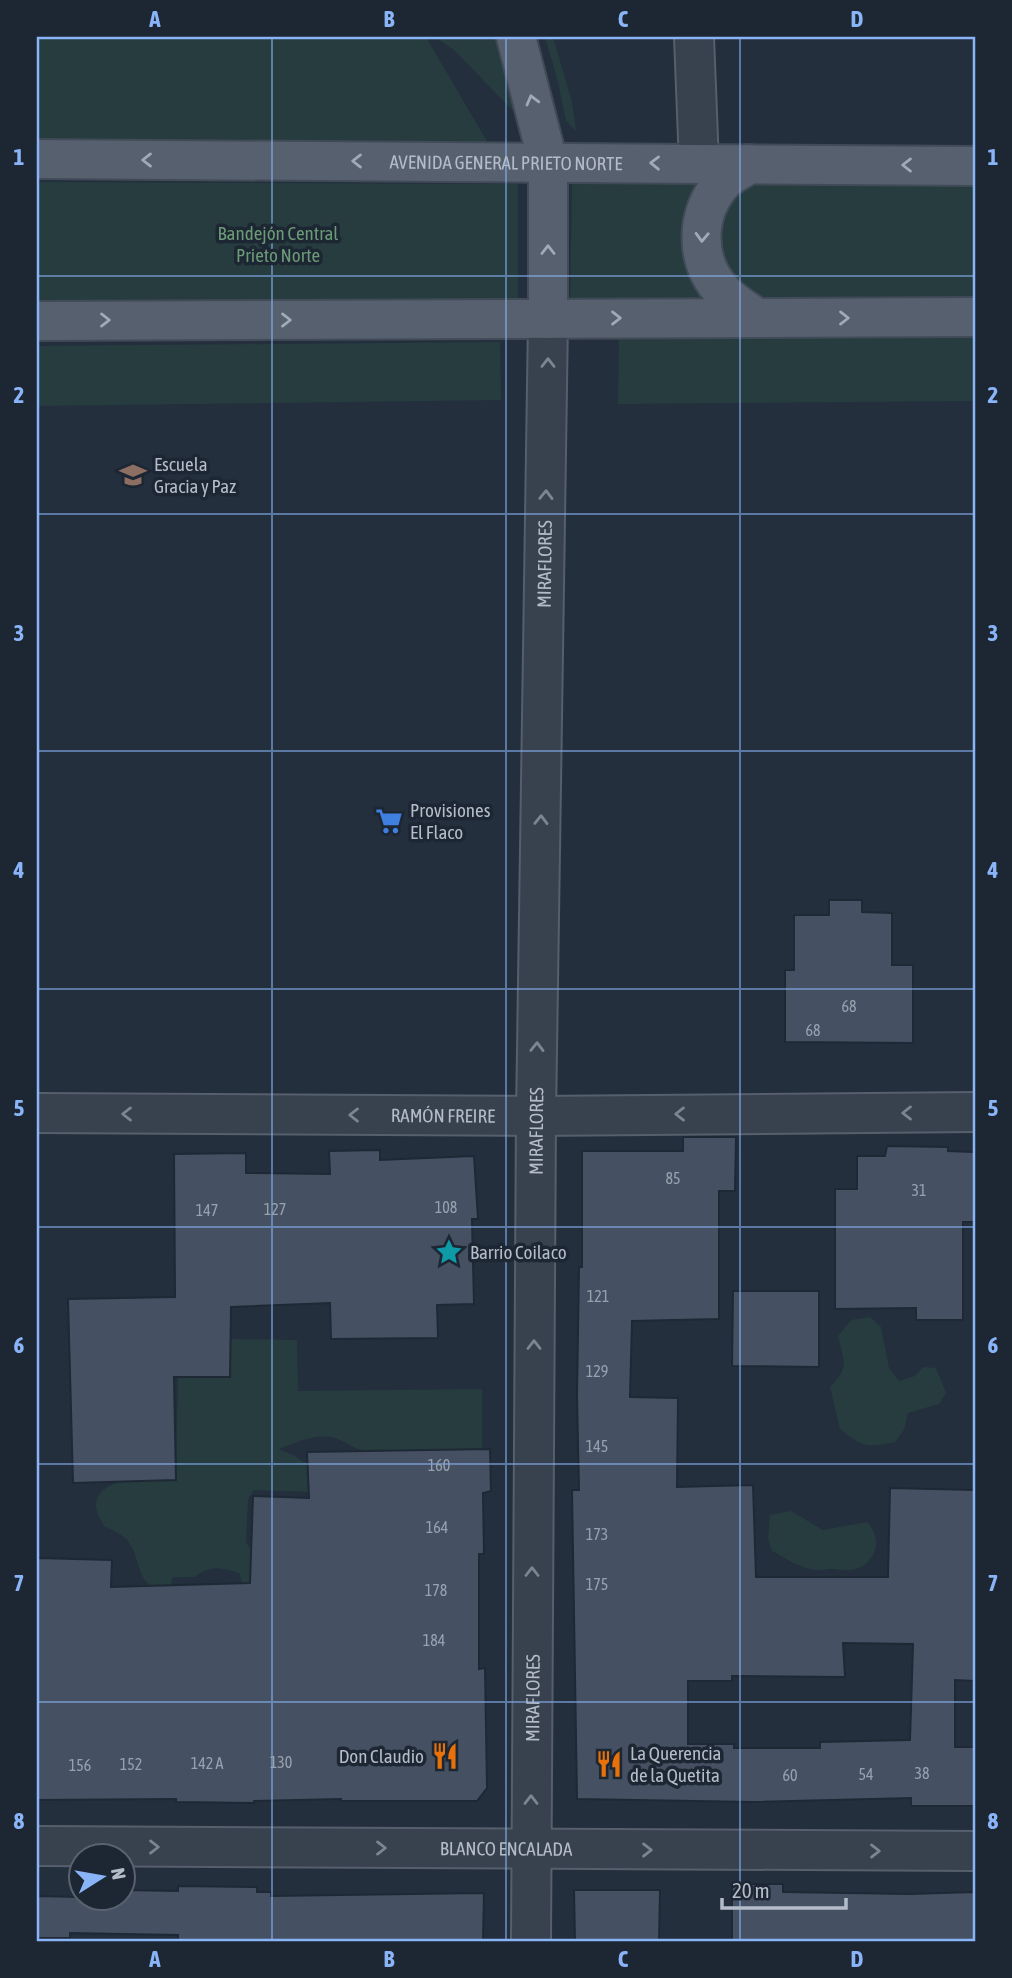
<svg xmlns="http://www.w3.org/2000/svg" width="1012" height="1978" font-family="'Asap Condensed',sans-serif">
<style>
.green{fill:#263c3f}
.building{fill:#455162;stroke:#1f2835;stroke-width:2;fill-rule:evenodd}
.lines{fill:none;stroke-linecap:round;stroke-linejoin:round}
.minor-casing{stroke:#565f6c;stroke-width:42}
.major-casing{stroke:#414a57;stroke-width:42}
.minor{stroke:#38414e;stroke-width:38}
.major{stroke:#56606e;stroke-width:38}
.oneway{stroke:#a1aab7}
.oneway2{stroke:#7c8592}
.grid{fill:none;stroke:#8ab4f8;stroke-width:2;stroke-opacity:0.55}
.labels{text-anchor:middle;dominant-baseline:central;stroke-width:7;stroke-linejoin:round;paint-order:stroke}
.number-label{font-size:16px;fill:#98a1af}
.street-label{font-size:19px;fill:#b4bcc9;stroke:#1d2633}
.park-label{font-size:19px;fill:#6b9a76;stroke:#1d2633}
.poi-label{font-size:19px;fill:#b4bcc9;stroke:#1d2633;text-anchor:start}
.neatline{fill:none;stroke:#8ab4f8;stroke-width:2.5}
.grid-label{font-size:23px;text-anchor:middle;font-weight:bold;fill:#8ab4f8}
</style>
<rect width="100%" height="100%" fill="#242f3e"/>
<path class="green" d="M37,37H426L488,143L37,140Z
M435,37H496L516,114L454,50Z
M545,37H553L572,102L576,131L566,121L558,82Z
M975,181V308L570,306L572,182Z
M37,182L518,184V305L37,303Z
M975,334V401L618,404L619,337Z
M500,342L501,400L37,406V346Z
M870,1317L881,1327L889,1368L899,1381L915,1376L923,1367L936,1368L946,1393L939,1404L908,1413L904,1430L895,1442C867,1448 862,1447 840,1429L830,1387C850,1367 844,1363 838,1336L851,1320Z
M231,1339L297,1340L298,1391L482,1389V1449L367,1451C356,1450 350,1444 340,1440C321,1431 297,1442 279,1449L295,1456L303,1462H322L315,1492L254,1490L248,1499L246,1543L254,1553L268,1558L245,1599L240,1574C223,1567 210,1565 195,1577H173L169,1589C135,1592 142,1559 128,1541C123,1534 112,1530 104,1526C101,1520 96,1512 96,1505C98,1474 155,1479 176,1478L178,1377H230Z
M791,1511L823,1530L867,1522C884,1539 876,1567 850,1570C843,1571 836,1568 828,1569C825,1569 821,1570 818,1570C803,1570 785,1558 772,1551L768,1538L770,1515Z"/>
<path class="building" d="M829,900H862V912L892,913V965H913V1043L785,1042V970H794V915H829Z
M683,1137H736L735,1191H719V1319L632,1321L630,1397L678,1398L677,1487L753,1485L756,1577H888L890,1488L975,1490V1681L955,1680V1747H975V1806H911V1798L753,1802L577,1799L572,1490H579L577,1396L579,1267H582V1151H683ZM843,1643L913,1644L910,1740L820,1742V1748H734V1744H688V1681H732V1676L845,1677Z
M887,1146L948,1147V1151L975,1152V1222H963V1320H916V1308L835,1309V1189H857V1156H885Z
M380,1150V1160L474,1156L478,1219H472L474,1304L437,1305L438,1338L331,1339L330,1303L231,1307L230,1377H174L176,1480L73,1483L68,1299L175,1297L174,1154L246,1153V1173L330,1174L329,1151Z
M733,1291H819V1367L732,1366Z
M490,1449L491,1491L483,1493L484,1554H479V1669L485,1668L487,1788L477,1801H341V1799L254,1801V1803L176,1802V1799L37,1800V1558L112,1560L111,1587L250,1583L253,1496L309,1498L307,1452Z
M732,1884H783V1892L910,1894L975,1892V1941H732Z
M178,1886L257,1887V1892H271V1896L484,1893L483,1941H178V1935L70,1933V1938H37V1896L122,1898V1890L178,1891Z
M574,1890H660L659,1941H575Z"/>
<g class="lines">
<defs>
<g id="minor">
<path d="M694,37L699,164"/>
<path id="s1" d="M37,1113L536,1116L975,1112"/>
<path id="s2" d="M37,1846L975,1851"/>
<path id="s3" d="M531,1941L536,1116L548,319"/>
</g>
<g id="major">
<path d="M516,37L548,162V319"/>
<path id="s4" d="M37,159L975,166"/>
<path d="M749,164C741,170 729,175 722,183C695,214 694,261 723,292C732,302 746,310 757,318"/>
<path d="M37,321L975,317"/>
</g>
</defs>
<use href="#minor" class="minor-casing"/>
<use href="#major" class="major-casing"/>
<use href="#minor" class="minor"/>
<use href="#major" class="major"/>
</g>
<defs><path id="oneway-chevron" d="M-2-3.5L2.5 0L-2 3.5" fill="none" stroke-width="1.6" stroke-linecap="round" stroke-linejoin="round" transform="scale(1.75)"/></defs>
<g class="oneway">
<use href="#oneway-chevron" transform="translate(532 100) rotate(-105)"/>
<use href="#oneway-chevron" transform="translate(147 160) rotate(-180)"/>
<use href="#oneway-chevron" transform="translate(357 161) rotate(-180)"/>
<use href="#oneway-chevron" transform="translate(655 163) rotate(-179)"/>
<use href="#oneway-chevron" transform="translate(907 165) rotate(-180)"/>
<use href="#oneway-chevron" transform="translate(702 237) rotate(92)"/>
<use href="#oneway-chevron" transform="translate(548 250) rotate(-90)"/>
<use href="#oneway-chevron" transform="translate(616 318)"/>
<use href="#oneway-chevron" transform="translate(844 318)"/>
<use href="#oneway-chevron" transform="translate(105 320)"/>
<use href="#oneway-chevron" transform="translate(286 320)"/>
</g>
<g class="oneway2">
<use href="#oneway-chevron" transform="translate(548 363) rotate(-90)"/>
<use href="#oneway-chevron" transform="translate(546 495) rotate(-89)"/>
<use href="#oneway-chevron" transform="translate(541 820) rotate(-89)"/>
<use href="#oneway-chevron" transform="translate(537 1047) rotate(-89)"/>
<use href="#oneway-chevron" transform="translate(907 1113) rotate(180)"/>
<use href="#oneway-chevron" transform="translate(127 1114) rotate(-180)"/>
<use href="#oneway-chevron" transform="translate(680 1114) rotate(180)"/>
<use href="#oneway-chevron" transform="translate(354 1115) rotate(-180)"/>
<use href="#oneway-chevron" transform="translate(534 1345) rotate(-90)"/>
<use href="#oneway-chevron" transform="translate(532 1572) rotate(-90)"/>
<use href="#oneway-chevron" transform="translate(531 1800) rotate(-90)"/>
<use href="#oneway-chevron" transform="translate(154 1847)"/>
<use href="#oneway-chevron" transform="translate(381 1848)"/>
<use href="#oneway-chevron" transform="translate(647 1850)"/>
<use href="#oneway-chevron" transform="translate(875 1851)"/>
</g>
<path class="grid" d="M272,37V1941M506,37V1941M740,37V1941M37,276H975M37,514H975M37,751H975M37,989H975M37,1227H975M37,1464H975M37,1702H975"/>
<defs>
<symbol id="school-bare" viewBox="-9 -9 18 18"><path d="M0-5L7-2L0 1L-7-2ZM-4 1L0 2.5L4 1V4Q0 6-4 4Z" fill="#8d6e63" stroke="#1d2633" stroke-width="2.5" paint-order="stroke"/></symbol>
<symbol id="supermarket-bare" viewBox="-9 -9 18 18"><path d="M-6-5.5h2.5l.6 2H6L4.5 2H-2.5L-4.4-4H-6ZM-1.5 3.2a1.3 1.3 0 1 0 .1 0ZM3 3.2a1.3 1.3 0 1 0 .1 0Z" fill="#3f7fe0" stroke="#1d2633" stroke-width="2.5" paint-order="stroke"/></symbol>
<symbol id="sight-bare" viewBox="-9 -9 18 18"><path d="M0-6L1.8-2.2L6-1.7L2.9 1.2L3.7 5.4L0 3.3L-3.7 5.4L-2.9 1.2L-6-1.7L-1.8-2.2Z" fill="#0f9aa8" stroke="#1d2633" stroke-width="2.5" paint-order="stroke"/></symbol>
<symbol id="restaurant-bare" viewBox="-9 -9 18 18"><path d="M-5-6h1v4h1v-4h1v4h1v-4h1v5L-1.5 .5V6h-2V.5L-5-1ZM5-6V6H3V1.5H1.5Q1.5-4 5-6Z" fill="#e8710a" stroke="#1d2633" stroke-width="2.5" paint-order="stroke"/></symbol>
</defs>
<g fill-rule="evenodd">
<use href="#school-bare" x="114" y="456" width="38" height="38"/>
<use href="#supermarket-bare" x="370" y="802" width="38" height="38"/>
<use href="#sight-bare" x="430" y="1233" width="38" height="38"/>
<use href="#restaurant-bare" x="426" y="1737" width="38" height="38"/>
<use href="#restaurant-bare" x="590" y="1745" width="38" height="38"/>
</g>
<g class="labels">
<g class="number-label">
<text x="849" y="1006">68</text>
<text x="813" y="1030">68</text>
<text x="673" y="1178">85</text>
<text x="919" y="1190">31</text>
<text x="446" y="1207">108</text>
<text x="275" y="1209">127</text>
<text x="207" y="1210">147</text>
<text x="598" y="1296">121</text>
<text x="597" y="1371">129</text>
<text x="597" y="1446">145</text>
<text x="439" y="1465">160</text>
<text x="437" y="1527">164</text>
<text x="597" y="1534">173</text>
<text x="597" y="1584">175</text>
<text x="436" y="1590">178</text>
<text x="434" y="1640">184</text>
<text x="281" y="1762">130</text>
<text x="207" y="1763">142 A</text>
<text x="131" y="1764">152</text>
<text x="80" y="1765">156</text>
<text x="922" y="1773">38</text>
<text x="866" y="1774">54</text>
<text x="790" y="1775">60</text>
</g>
<g class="street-label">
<text stroke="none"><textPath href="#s4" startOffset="469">AVENIDA GENERAL PRIETO NORTE</textPath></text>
<text stroke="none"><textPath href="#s3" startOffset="1377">MIRAFLORES</textPath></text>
<text stroke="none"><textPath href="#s1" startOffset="406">RAMÓN FREIRE</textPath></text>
<text stroke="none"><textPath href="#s3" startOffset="810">MIRAFLORES</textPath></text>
<text stroke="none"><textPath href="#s3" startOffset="243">MIRAFLORES</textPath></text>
<text stroke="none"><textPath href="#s2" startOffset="469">BLANCO ENCALADA</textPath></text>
</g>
<g class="park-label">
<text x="278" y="233">Bandejón Central<tspan x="278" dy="22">Prieto Norte</tspan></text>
</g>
<g class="poi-label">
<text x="154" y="464">Escuela<tspan x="154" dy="22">Gracia y Paz</tspan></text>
<text x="410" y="810">Provisiones<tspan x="410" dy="22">El Flaco</tspan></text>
<text x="470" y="1252">Barrio Coilaco</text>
<text x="630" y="1753">La Querencia<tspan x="630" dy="22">de la Quetita</tspan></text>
<text x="424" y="1756" text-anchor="end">Don Claudio</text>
</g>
</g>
<rect width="1012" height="1978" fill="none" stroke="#1d2633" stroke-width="77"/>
<g transform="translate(102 1877) rotate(79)"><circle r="33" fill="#1d2633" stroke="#59626f" stroke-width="2"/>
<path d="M0-5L12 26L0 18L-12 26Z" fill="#8ab4f8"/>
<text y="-10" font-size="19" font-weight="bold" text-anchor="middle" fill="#b4bcc9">N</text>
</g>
<path d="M722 1898v10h124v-10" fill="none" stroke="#b4bcc9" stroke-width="3.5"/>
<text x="732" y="1898" font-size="21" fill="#b4bcc9" stroke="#1d2633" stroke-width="5" paint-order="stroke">20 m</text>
<rect x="38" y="38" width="936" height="1902" class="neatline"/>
<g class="grid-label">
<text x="155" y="27">A</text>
<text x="389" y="27">B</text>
<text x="623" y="27">C</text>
<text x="857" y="27">D</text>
<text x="19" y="165">1</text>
<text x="993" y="165">1</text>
<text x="19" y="403">2</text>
<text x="993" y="403">2</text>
<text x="19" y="641">3</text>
<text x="993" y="641">3</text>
<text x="19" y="878">4</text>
<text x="993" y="878">4</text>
<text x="19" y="1116">5</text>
<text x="993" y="1116">5</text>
<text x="19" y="1353">6</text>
<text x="993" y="1353">6</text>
<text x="19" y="1591">7</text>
<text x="993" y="1591">7</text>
<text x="19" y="1829">8</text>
<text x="993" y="1829">8</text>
<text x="155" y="1967">A</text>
<text x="389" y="1967">B</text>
<text x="623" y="1967">C</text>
<text x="857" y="1967">D</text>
</g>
</svg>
